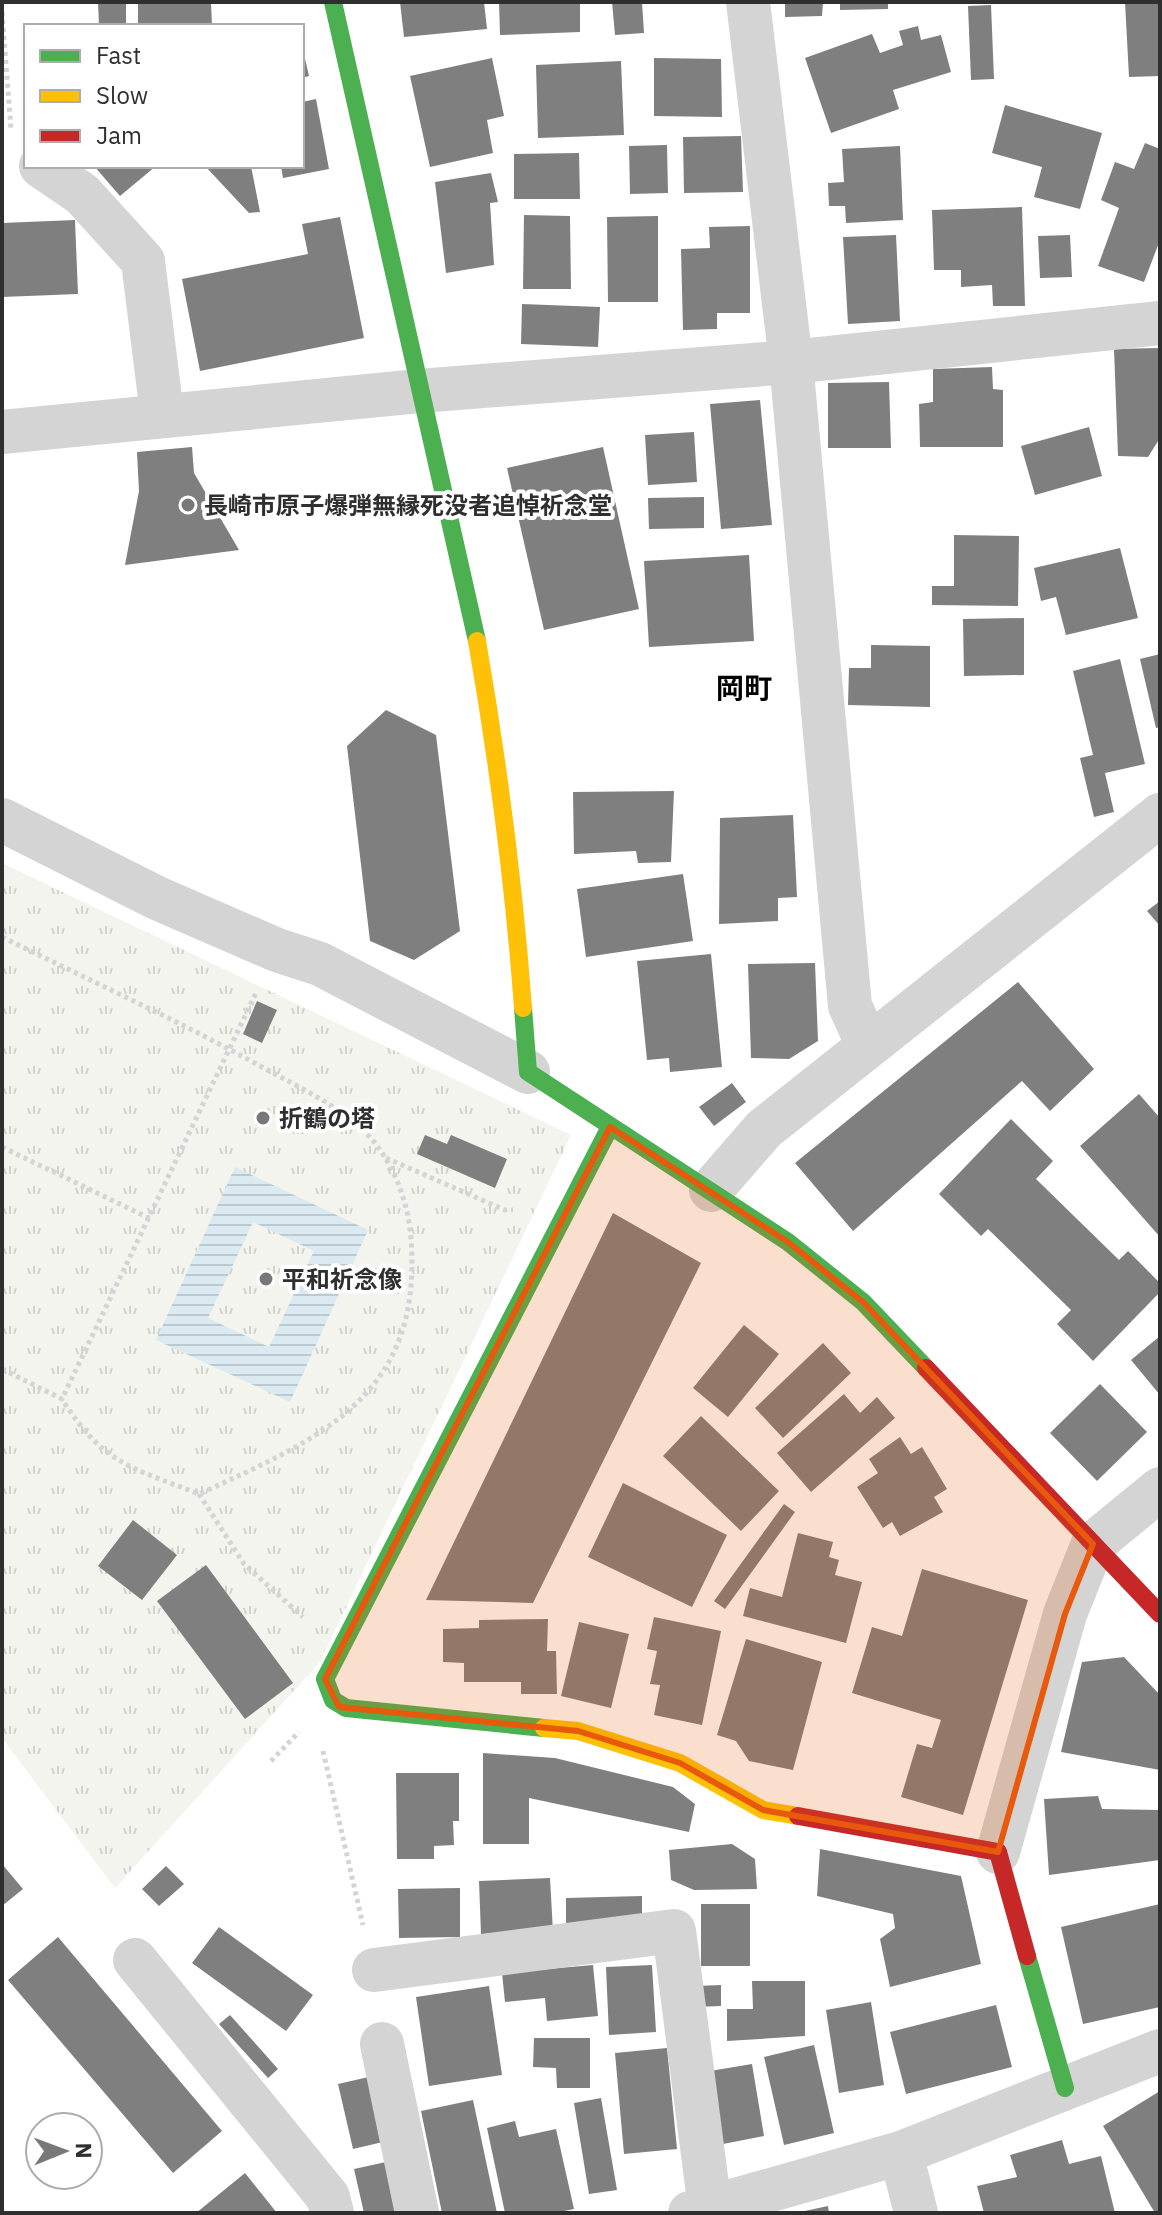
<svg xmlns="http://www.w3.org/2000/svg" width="1162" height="2215" font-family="'IBM Plex Sans','Noto Sans JP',sans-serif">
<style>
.park{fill:url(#park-tufts)}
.water{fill:url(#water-rules);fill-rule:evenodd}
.building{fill:#7f7f7f}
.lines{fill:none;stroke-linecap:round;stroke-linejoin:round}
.path{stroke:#d4d4d4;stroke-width:5;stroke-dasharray:4 4;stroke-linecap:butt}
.street{stroke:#d4d4d4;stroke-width:44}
.fast{stroke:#4caf50;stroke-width:18}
.slow{stroke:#ffc107;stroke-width:18}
.jam{stroke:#c62828;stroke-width:18}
.marked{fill:#e8590c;fill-opacity:0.2;stroke:#e8590c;stroke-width:6;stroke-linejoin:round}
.poi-dot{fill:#787878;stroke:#fff;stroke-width:3}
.labels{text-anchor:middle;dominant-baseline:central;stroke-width:8;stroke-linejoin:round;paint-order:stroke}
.poi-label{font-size:24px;font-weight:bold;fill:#2f2f2f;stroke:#fff;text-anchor:start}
.quarter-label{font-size:28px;font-weight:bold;fill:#000;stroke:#fff}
</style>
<defs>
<pattern id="park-tufts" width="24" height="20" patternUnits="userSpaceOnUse" patternTransform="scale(2)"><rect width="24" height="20" fill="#f2f4ed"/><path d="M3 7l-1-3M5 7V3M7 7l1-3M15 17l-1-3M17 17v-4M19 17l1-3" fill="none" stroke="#d0d2cc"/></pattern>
<pattern id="water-rules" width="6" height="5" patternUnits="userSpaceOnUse" patternTransform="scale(2)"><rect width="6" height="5" fill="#dbeaf0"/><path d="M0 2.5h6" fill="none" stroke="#bcc9ce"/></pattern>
</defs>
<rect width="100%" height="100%" fill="#fff"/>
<path class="park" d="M2,863L571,1135L320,1662L115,1888L2,1738Z"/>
<path class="water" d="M235,1167L368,1230L290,1402L156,1340ZM253,1222L314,1251L269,1347L208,1318Z"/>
<path class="building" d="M98,2H126V26H99Z
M138,2H211L212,26H138Z
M400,2H484L487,29L404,37Z
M499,2H580V32L500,35Z
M612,2H642L644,33L615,35Z
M785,2H823L822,16L785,17Z
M840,2H888V9L840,10Z
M1125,2H1160V76L1129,77Z
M991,5L994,79L971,80L968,6Z
M918,26L921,40L941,35L951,72L893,90L899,109L831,133L805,58L872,34L880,53L903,45L899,31Z
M303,50L309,76L302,78V51Z
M492,58L504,116L487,120L493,153L430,167L410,76Z
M654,58L721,59L722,117L654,116Z
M621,61L624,135L538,138L536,65Z
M316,99L329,169L283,178L281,166H302V102Z
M1005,105L1102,133L1080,209L1034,197L1042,167L992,153Z
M741,136L743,192L684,193L683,137Z
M1145,143L1160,149V240L1144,282L1098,266L1119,208L1101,200L1115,162L1134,169Z
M667,145L668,193L630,194L629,146Z
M900,146L903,220L846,223L845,206H829L828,183L844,182L842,149Z
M579,153L580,199H514V154Z
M94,166H156L120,196Z
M205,166H251L260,212L249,213Z
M491,173L498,202L490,203L494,265L446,273L435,182Z
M1022,207L1025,306H993L992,285L961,287V270H934L932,210Z
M524,215L570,216L571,289H523Z
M658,216V302H608L607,217Z
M340,217L364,338L200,371L182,279L308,254L302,224Z
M75,220L78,294L2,297V223Z
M750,226V313H717V329L683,330L681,249L710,248L709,227Z
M896,235L900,321L848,324L843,237Z
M1070,235L1072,277L1040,278L1038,236Z
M522,304L600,307L598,347L521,344Z
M1160,348V438L1148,457L1118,456L1114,349Z
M992,367L993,389L1003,390V447H920L919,404L933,402V369Z
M889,382L891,448H828V383Z
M760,400L772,525L721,529L710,404Z
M1089,427L1102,476L1035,495L1021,446Z
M694,432L697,482L648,485L645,435Z
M192,447L194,473L239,550L125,565L139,491L137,452Z
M603,447L639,609L544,630L507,468Z
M704,497V528L649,529L648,498Z
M954,535L1019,536L1018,606L932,605V586H954Z
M1120,548L1138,618L1066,635L1056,597L1041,601L1034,568Z
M749,555L754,641L649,647L644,561Z
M1024,618V675L964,676L963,619Z
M871,645L930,646V707L848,705L849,668H871Z
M1160,654V727L1156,728L1140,659Z
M1120,659L1145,764L1105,773L1114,812L1094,817L1080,758L1093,755L1073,671Z
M386,710L436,735L460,931L414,960L370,941L347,746Z
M674,791L671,862L638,863L636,851L574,854L573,792Z
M793,815L797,897L778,898V921L719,924L720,818Z
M683,874L693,941L586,957L577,889Z
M1160,901V926L1147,911Z
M711,954L722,1067L670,1072L669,1058L647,1060L637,961Z
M815,963L818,1041L789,1059L751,1058L748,964Z
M1018,982L1094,1069L1050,1111L1022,1081L853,1231L795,1163Z
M257,1001L277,1010L262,1043L243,1034Z
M732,1083L746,1102L714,1126L699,1107Z
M1139,1094L1160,1118V1237L1080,1146Z
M1011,1119L1053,1161L1036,1179L1119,1260L1128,1251L1160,1283V1292L1093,1361L1057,1324L1071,1310L988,1229L981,1236L939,1194Z
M425,1135L447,1144L451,1135L507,1159L495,1188L417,1154Z
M613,1213L701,1263L533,1603L426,1600Z
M744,1325L779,1354L728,1417L693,1388Z
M1160,1336V1395L1131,1360Z
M823,1343L851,1373L783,1438L755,1408Z
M1100,1384L1147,1432L1097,1481L1050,1433Z
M844,1394L860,1413L877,1397L895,1418L811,1492L777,1453Z
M701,1416L779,1491L741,1531L663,1456Z
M900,1437L911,1454L922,1447L947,1489L934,1497L943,1512L900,1536L892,1522L883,1528L857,1487L878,1473L869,1459Z
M623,1483L727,1535L692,1607L588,1557Z
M784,1504L795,1512L725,1609L714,1601Z
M133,1520L177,1555L142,1600L98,1566Z
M798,1533L833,1542L829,1557L839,1560L835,1575L862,1582L846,1643L743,1616L750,1588L782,1597Z
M206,1565L293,1683L245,1719L157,1601Z
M922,1569L1028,1600L963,1815L901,1797L917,1744L932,1748L941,1720L852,1693L872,1627L902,1636Z
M654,1617L721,1631L702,1725L654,1715L660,1685L650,1684L657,1651L647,1649Z
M548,1619L547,1651H556L557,1694H521V1682H464V1663L443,1662V1629L479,1628V1620Z
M579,1622L629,1634L611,1708L561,1696Z
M746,1639L822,1662L793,1770L749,1761L736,1741L717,1735Z
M1124,1657L1160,1695V1770L1061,1752L1082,1662Z
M483,1753L555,1758L673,1787L695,1804L689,1832L529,1798V1844H483Z
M396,1773H459V1821H453L454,1845L434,1846V1859H397Z
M1098,1796L1102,1809L1160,1810V1860L1049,1875L1044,1799Z
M732,1844L755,1859L757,1889L694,1890L671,1880L669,1850Z
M820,1849L961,1876L981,1964L890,1987L880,1939L895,1928L893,1914L817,1896Z
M2,1864L23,1889L2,1906Z
M166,1866L184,1884L159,1906L142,1889Z
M550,1878L553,1932L481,1934L479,1881Z
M460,1888V1937L399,1938L398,1889Z
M642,1896V1926L566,1927V1898Z
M701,1904H750V1966H701Z
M1160,1904V2007L1083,2024L1061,1927Z
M219,1927L313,1995L286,2031L192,1963Z
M58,1937L222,2131L173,2173L8,1980Z
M593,1965L598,2016L547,2021L545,1998L505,2002L502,1973Z
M652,1965L656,2032L609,2035L606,1967Z
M752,1981H805V2036L727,2041V2009H753Z
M721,1985V2006L695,2007V1986Z
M489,1986L502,2075L429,2086L416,1997Z
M871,2002L884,2085L839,2093L826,2010Z
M996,2005L1012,2067L906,2094L890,2032Z
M230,2015L278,2069L268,2078L219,2024Z
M534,2038H590V2088H557L556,2068L533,2067Z
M814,2045L834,2133L784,2145L764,2057Z
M667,2048L677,2149L624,2154L615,2053Z
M752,2064L764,2136L723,2144L710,2071Z
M373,2076L387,2141L353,2149L338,2084Z
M1160,2091V2210L1155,2213L1103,2126Z
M601,2098L617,2190L589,2194L574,2103Z
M473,2100L497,2213H442L421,2111Z
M515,2121L519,2137L556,2129L574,2209L555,2213H505L487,2128Z
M1062,2140L1069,2164L1101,2156L1115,2213H984L977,2186L1017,2177L1010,2155Z
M386,2162L397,2213H364L354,2169Z
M245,2173L277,2213H196Z
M828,2206L829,2213H800V2212Z"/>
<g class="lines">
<path class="path" d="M2,12L11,129
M2,937C89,980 177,1020 262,1067C293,1084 327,1100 355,1123C389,1150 408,1197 411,1239C423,1396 321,1438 199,1494C130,1467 103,1464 62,1399
M2,1147L151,1219
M386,1158L505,1210H513
M2,1369L62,1399L257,991
M199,1494L244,1564L303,1617
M323,1751L363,1925
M271,1761L299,1732"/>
<path class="street" d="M748,2L791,362L850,1006L868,1045
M41,166L82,194L143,261L162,414
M2,432L419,391L791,362L1160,323
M2,820L157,898L277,950L320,964L528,1072
M711,1190L764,1129L1160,815
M998,1852L1065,1614L1093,1544L1160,1489
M135,1960L328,2197L332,2213
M374,1970L674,1931L710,2208
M382,2044L417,2213
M901,2153L916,2213
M690,2213L901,2153L1160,2051"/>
<path class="fast" d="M333,2L477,641
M523,1008L528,1072L788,1242L863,1302L926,1368
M544,1728L346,1708L333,1700L325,1679L610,1127
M1027,1956L1065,2088"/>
<path class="slow" d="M477,641C498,762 514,884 523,1008
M544,1728L578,1731L680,1763L763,1810L798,1816"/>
<path class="jam" d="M926,1368L1160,1614
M798,1816L998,1852L1027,1956"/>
</g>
<path class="marked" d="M610,1127L788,1242L863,1302L1093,1544L1065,1614L998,1852L763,1810L680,1763L578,1731L339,1707L325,1679Z"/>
<g class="poi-dot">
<circle cx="188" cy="505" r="8"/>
<circle cx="263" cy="1118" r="8"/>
<circle cx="266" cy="1279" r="8"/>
</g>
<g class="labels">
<g class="poi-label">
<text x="204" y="505">長崎市原子爆弾無縁死没者追悼祈念堂</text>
<text x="279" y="1118">折鶴の塔</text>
<text x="282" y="1279">平和祈念像</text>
</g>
<g class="quarter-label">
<text x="744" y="687">岡町</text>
</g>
</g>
<rect width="1162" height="2215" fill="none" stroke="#2f2f2f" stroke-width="8"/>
<rect x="24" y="24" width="280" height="144" fill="#ffffff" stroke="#acacac" stroke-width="2"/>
<rect x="40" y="50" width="40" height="12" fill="#4caf50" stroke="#acacac" stroke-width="2"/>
<text x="96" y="64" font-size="24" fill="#2f2f2f">Fast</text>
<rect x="40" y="90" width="40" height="12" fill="#ffc107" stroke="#acacac" stroke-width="2"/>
<text x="96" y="104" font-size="24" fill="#2f2f2f">Slow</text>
<rect x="40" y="130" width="40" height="12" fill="#c62828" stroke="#acacac" stroke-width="2"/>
<text x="96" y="144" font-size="24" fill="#2f2f2f">Jam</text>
<g transform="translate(64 2151) rotate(89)"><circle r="38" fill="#ffffff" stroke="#acacac" stroke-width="2"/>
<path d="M0-6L14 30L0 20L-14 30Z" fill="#787878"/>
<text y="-12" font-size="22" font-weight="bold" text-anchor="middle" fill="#2f2f2f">N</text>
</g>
</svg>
